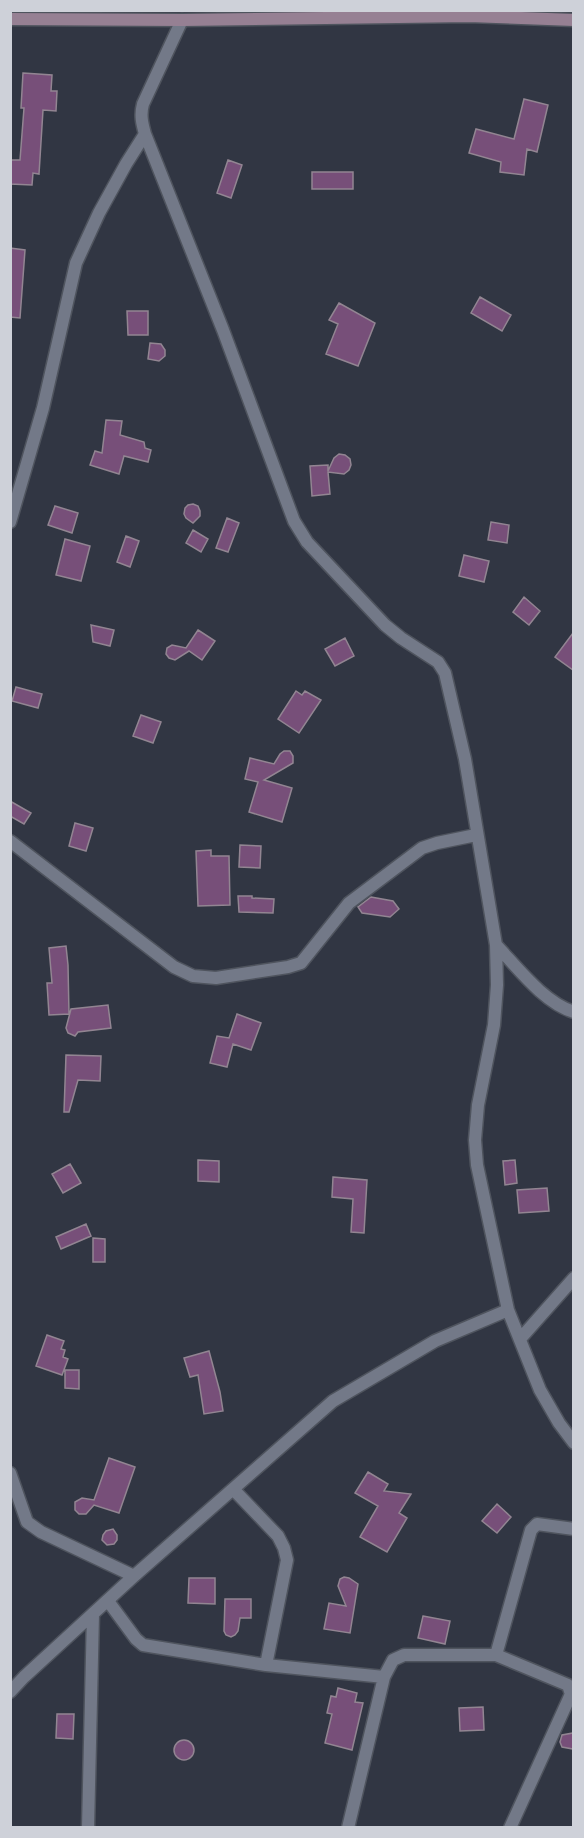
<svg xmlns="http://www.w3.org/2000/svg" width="584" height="1838" font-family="'Source Sans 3',sans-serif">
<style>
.building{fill:#774f79;stroke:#928592;stroke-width:1.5}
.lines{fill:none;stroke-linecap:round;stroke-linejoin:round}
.street-casing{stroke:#4f545e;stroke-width:15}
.secondary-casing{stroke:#4f545e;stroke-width:15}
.street{stroke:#737988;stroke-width:12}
.secondary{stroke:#968093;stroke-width:12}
</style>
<rect width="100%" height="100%" fill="#313643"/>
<path class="building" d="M23,73L52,75L51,91H57L56,111L43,110L39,174L33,173L32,185L10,184V160H20L24,108H21Z
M524,99L548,105L537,152L527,149L524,175L500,172L501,162L469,153L476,129L514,139Z
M228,160L242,165L231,198L217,193Z
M312,172H353V189H312Z
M10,248L25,250L20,318L10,317Z
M480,297L511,315L502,331L471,313Z
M339,303L375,323L358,366L326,354L338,324L329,320Z
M127,311H148V335H128Z
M150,343L161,344L165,350V356L159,361L148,359Z
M106,420L122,421L120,435L144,442L145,448L151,450L148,462L124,456L119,474L90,465L95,451L102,453Z
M339,454L345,455L350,459L351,465L349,470L344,474L328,472L330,494L312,496L310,466L328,465V471L334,458Z
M193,504L198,506L200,511V516L193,523L186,518L184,514L185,508L188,505Z
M55,506L78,513L72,533L48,525Z
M227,518L239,523L228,552L216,548Z
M491,522L509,525L507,543L488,540Z
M193,530L208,539L201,552L186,543Z
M126,536L139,541L130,567L117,562Z
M65,539L90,546L81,581L56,575Z
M464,555L489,561L484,582L459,576Z
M524,597L540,611L529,625L513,612Z
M91,625L114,630L110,646L93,642Z
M198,630L215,641L202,660L189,651L175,660L169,658L166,654L167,648L172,645L186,648Z
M573,633V670L555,657Z
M345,638L354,656L335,666L325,649Z
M16,687L42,694L38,708L12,701Z
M296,691L302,695L305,691L321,700L299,733L278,719Z
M141,715L161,722L153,743L133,736Z
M284,751H290L293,756V763L264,780L292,788L282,822L249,812L258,782L245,779L250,758L274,764L280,754Z
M10,801L31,813L24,824L10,816Z
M75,823L93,828L86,851L69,846Z
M240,845L261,846L260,868L239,867Z
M211,850V856H229L230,905L198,906L196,851Z
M238,896H252V898L274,899L273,913L239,912Z
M371,897L393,901L399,909L390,917L362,913L358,907Z
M66,946L68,965L69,1014L49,1015L47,983H52L49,948Z
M108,1005L111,1028L78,1032L75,1036L68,1033L66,1028L71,1009Z
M237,1014L261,1023L251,1050L233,1044L227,1067L210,1063L217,1036L229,1038Z
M66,1055L101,1056L100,1081L78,1080L69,1112H64Z
M198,1160L219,1161V1182L198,1181Z
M515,1160L517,1183L505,1185L503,1161Z
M70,1164L81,1183L63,1193L52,1174Z
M333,1177L367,1180L364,1233L351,1232L353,1199L332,1197Z
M547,1188L549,1211L519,1213L517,1190Z
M86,1224L91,1236L61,1249L56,1237Z
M93,1238L105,1239V1262H93Z
M47,1335L64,1341L61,1349L65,1350L63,1357L68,1359L62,1375L36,1366Z
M209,1351L220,1392L223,1411L204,1414L198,1375L190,1377L184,1358Z
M65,1370H79V1389L65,1388Z
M109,1458L135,1467L119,1513L94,1505L86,1514H79L75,1510V1502L82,1498L94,1500Z
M368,1472L388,1484L384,1491L411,1494L399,1513L407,1518L387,1552L360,1537L378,1506L355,1493Z
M497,1504L511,1517L497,1533L482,1521Z
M113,1529L117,1535V1540L114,1544L107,1545L102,1540L103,1535L106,1531Z
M344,1577L349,1578L358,1584L350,1633L324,1629L329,1603L346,1606L338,1586L340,1579Z
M189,1578H215V1604L188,1603Z
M225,1599H251V1618H240L238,1631L235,1635L231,1637L226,1635L224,1631Z
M423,1616L450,1621L445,1644L418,1638Z
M338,1688L357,1693L355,1702L363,1703L352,1750L325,1743L332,1714L327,1713L331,1696L336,1697Z
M483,1707L484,1730L460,1731L459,1708Z
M57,1714H74L73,1739L56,1738Z
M573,1733V1749L562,1747L560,1742L562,1735Z
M174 1750a10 10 0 1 1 20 0a10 10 0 1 1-20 0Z"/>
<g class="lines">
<defs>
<path id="street" d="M182,20L143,104C140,115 142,123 145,134L223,330L294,521L307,542L385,625L401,638L438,662L445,673L465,759L496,945L497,985L494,1025L478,1105L475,1140L477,1165L508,1310L540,1390L559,1423L574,1443
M10,522L43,408L76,263L99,213L126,164L145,134
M10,841L174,967L193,976L216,978L288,967L301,963L349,903L422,848L437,843L476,835
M496,945C517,967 544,1003 574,1012
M520,1339L574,1278
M10,1473L27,1522L41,1532L134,1576
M108,1601L136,1639L143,1645L266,1665L287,1560L284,1548L278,1536L233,1489
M266,1665L384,1677L348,1828
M384,1677L393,1660L404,1655H496
M10,1692L24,1677L134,1576L333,1401L435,1341L508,1310
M88,1828L93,1614
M510,1828L571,1694L568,1685L496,1655L531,1530L537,1524L574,1529"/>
<path id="secondary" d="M10,19L182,20L469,16L574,20"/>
</defs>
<use href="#street" class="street-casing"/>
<use href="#secondary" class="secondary-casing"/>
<use href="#street" class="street"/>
<use href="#secondary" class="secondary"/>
</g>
<rect width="584" height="1838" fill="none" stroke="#ced1d9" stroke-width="24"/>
</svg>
